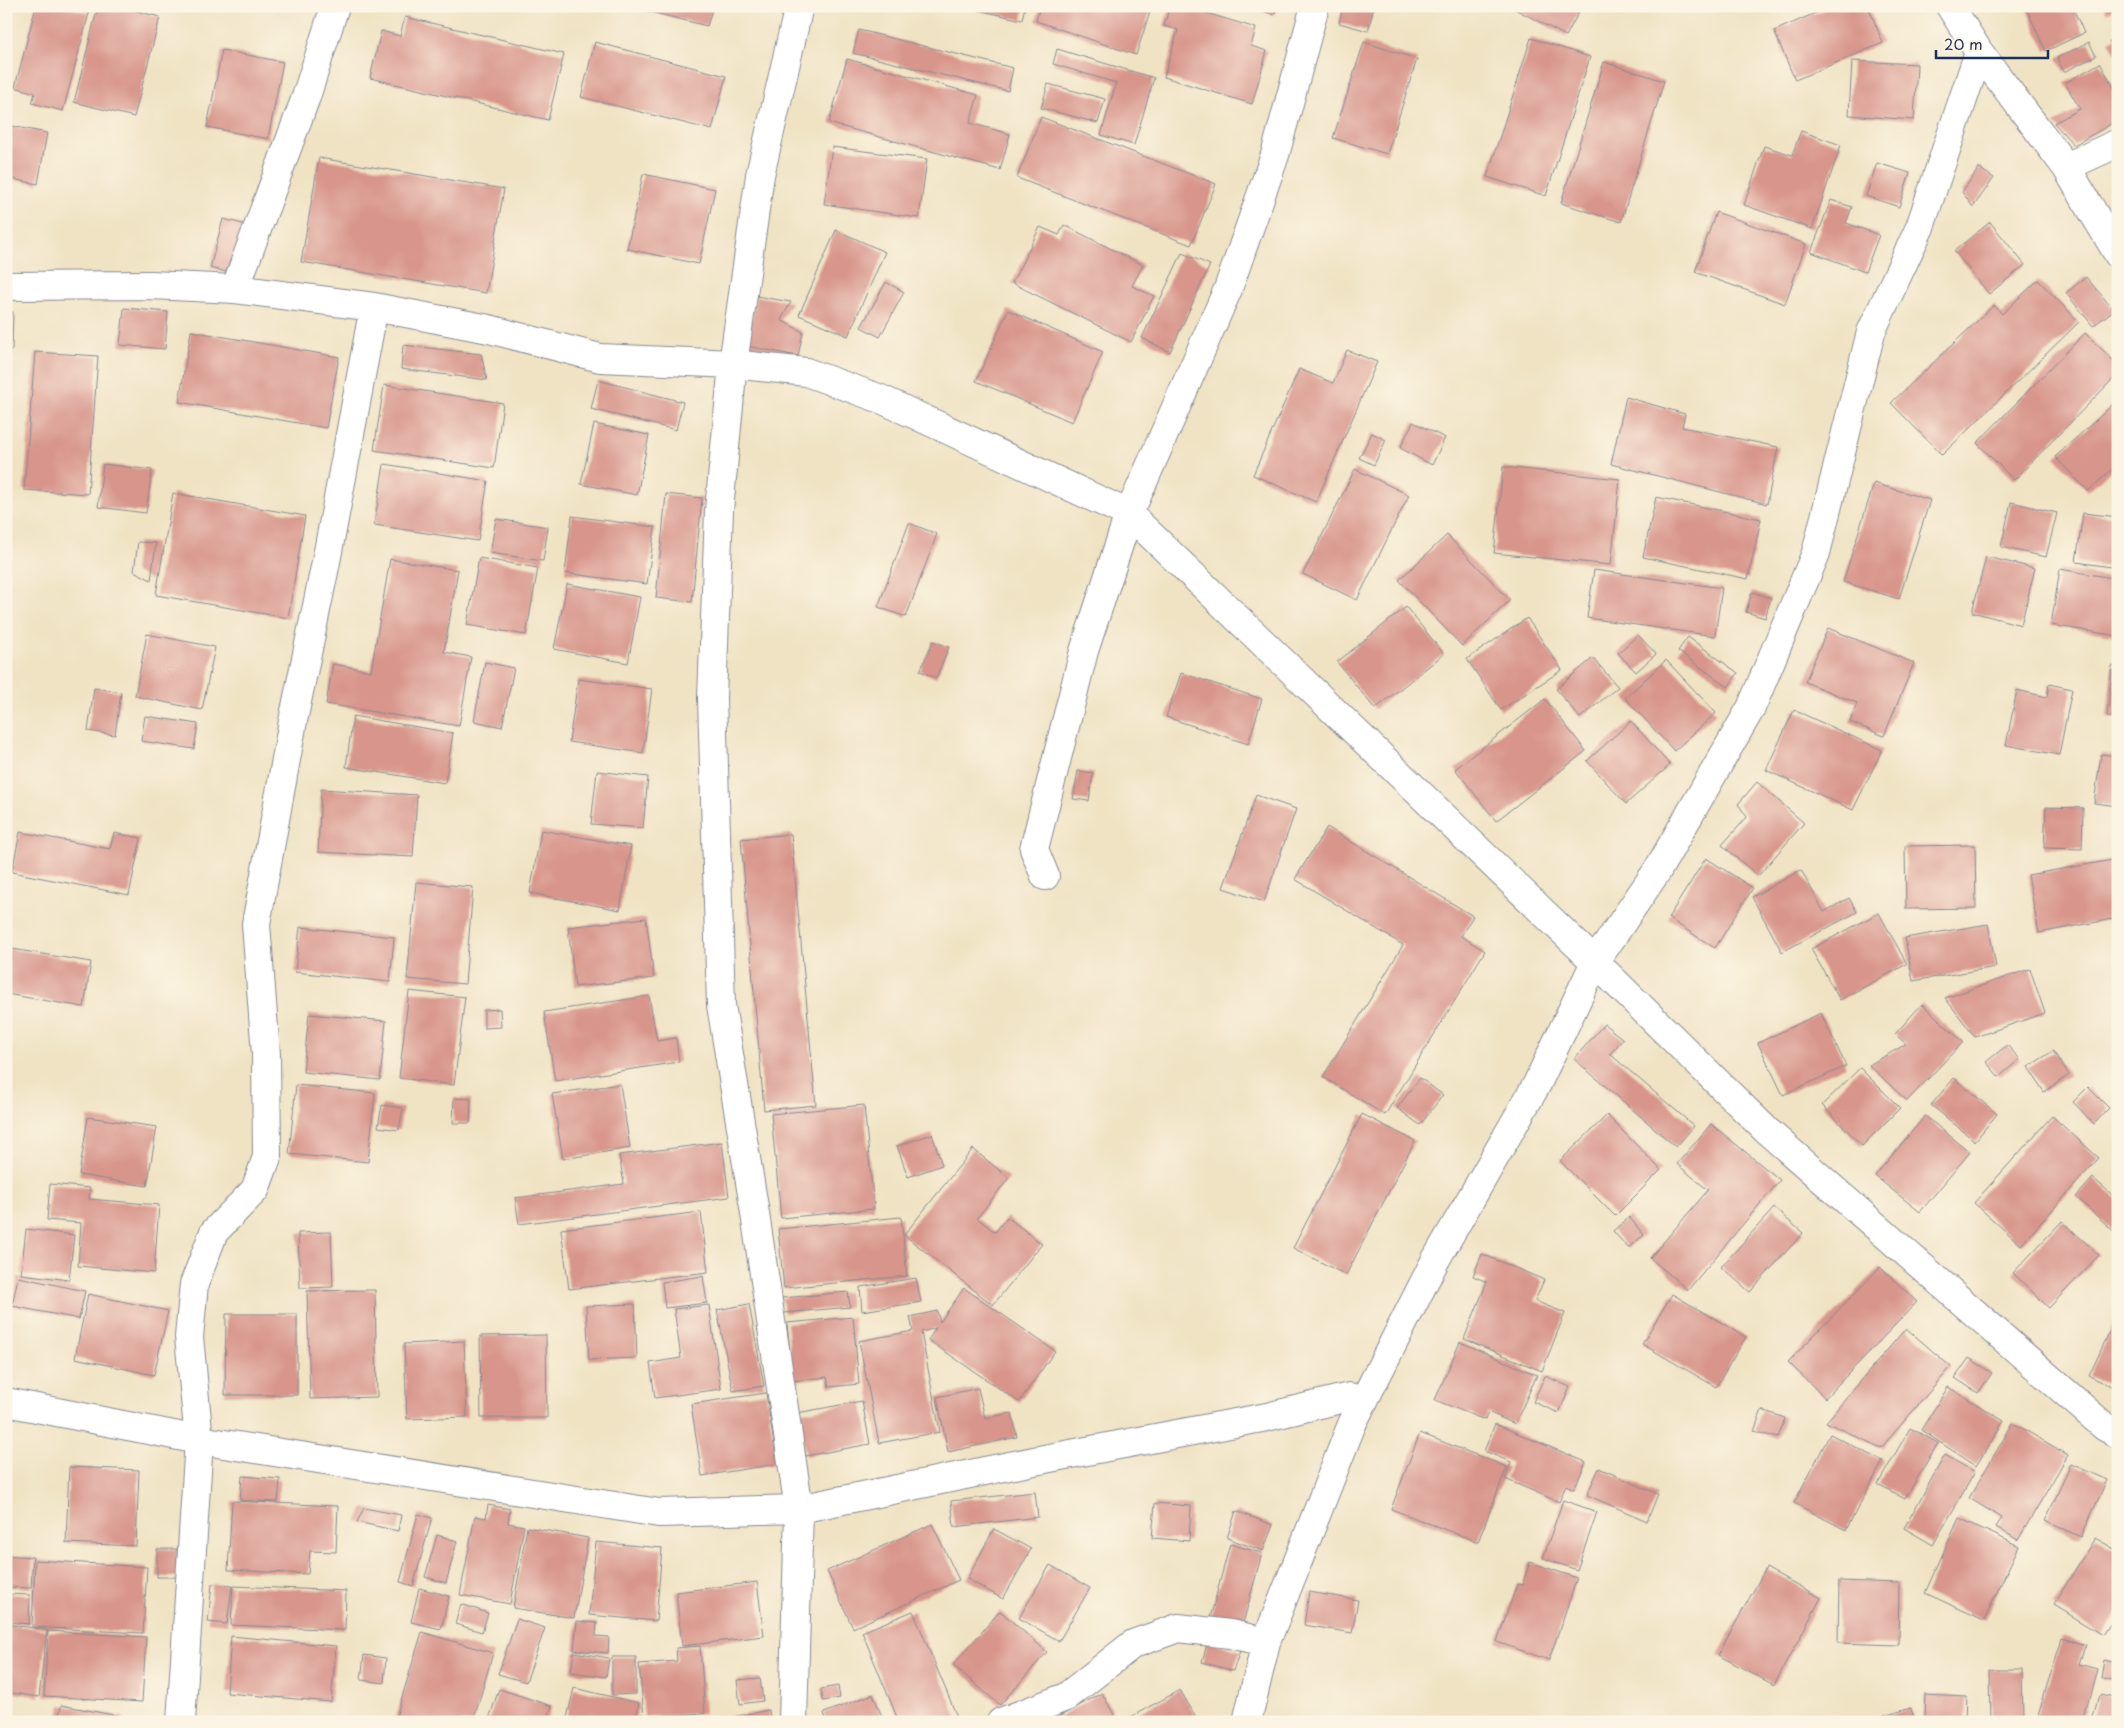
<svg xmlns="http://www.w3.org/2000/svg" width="2124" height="1728" font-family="'Playpen Sans',sans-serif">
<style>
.building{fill:#d8958b}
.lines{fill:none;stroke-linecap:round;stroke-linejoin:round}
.minor-casing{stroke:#868991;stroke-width:30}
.minor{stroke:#fff;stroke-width:28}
</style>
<rect width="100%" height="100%" fill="#fcf5e5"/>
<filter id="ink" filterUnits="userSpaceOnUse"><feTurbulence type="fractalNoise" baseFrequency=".02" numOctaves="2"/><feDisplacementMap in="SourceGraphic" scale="10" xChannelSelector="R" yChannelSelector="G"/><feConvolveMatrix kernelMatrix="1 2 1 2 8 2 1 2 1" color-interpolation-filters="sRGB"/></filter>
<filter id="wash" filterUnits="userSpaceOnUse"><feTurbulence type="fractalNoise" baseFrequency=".0096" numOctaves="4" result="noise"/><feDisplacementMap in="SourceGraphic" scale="20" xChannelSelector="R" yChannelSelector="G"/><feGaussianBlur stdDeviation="1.12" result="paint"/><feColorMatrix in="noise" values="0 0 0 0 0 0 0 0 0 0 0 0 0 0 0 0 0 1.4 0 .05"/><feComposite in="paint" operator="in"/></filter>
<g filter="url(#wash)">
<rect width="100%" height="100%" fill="#f0e3c4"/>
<g id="blocks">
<path class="building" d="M36,6H62L89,13L63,111L32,103L35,93L15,87Z
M98,6H117L160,17L134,117L74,102Z
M627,6H713L707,26Z
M960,6H1025L1022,20Z
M1040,6H1152L1136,55L1036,21Z
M1170,6H1183L1256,28L1251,46L1267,51L1252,104L1164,77L1178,30L1164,26Z
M1250,6H1278L1274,15Z
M1343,6H1374L1368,31L1339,23Z
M1514,6H1582L1566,36L1513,8Z
M1832,6H1868L1883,43L1795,80L1774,31Z
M2025,6H2072L2084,33L2046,51Z
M2103,6H2118V7L2107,13Z
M405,17L564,54L548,120L370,78L381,31L400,36Z
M859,30L1013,68L1008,91L853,53Z
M2118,37V58L2109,41Z
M1531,38L1590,57L1546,196L1487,177Z
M595,42L726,76L712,130L581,97Z
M1364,42L1417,59L1387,154L1333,138Z
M2089,42L2096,56L2064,72L2057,58Z
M1057,49L1154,78L1134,145L1101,135L1116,83L1053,64Z
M222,50L283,62L268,139L207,127Z
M847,59L978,95L970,123L1010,134L1000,170L829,123Z
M1852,61L1917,64L1914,120L1849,115Z
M1604,62L1664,81L1621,222L1561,203Z
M2100,63L2118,95V120L2074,145L2054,123L2080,109L2065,83Z
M1048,84L1105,99L1098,123L1041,108Z
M1041,117L1216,184L1191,245L1017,178Z
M6,125L47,133L38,184L6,178Z
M1801,131L1841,145L1812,229L1744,205L1764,146L1792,155Z
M832,147L927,159L919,218L824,204Z
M319,158L504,189L486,293L301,262Z
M1877,163L1910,173L1899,207L1866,196Z
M1979,168L1994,178L1973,207L1962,192Z
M643,174L715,189L699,264L627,249Z
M1831,200L1852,207L1846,223L1879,235L1865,272L1811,252Z
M1716,212L1806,244L1785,304L1695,272Z
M223,219L247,225L234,274L210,268Z
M1990,222L2025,265L1989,294L1954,251Z
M1064,225L1143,265L1132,286L1154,296L1131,342L1012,283L1040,227L1059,235Z
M836,230L885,252L848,336L799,315Z
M1182,253L1210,265L1170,352L1142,338Z
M2086,277L2114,310L2093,326L2066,293Z
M2038,280L2079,322L1942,455L1891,403L1994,305L2002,314Z
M886,282L904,292L880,337L861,327Z
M756,296L791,302L781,320L803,332L798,356L746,346Z
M124,308L168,312L165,349L120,345Z
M1008,310L1103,352L1072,422L976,381Z
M6,312H13L12,350H6Z
M191,331L339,357L326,428L179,402Z
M2085,333L2118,365V374L2014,480L1977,443Z
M403,345L481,354L487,380L401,369Z
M1347,350L1377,362L1316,502L1253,475L1299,369L1333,383Z
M35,352L98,356L88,494L24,490Z
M598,380L683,402L676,430L591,409Z
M384,385L503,403L494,468L374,450Z
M1626,397L1685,414L1682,427L1778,447L1767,504L1611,464Z
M2118,400V464L2088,491L2055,457Z
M1413,422L1445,438L1432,465L1400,448Z
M594,424L649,435L637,495L581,484Z
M1372,433L1386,440L1374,465L1359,458Z
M103,464L152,470L146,513L98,507Z
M384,464L488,481L478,541L374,525Z
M1503,467L1620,479L1611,565L1494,553Z
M1355,469L1409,495L1357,600L1303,574Z
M1874,483L1930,500L1899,599L1843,582Z
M173,493L305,516L288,618L156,595Z
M666,494L702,498L692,602L656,598Z
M1656,497L1761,519L1748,579L1643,557Z
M2011,502L2057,513L2046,557L2001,547Z
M2083,513L2118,517V568L2076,562Z
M572,516L655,527L647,584L565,573Z
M496,519L548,527L543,561L490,553Z
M909,523L937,534L906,617L878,607Z
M1447,535L1510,600L1462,646L1399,580Z
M138,542L156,543L151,580L134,571Z
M1986,557L2035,568L2021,625L1972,612Z
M479,558L538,568L526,635L467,625Z
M390,559L458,570L444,652L471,657L459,726L326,704L333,664L371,671Z
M2060,569L2118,579V636L2051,625Z
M1594,570L1722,588L1715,636L1587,618Z
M567,584L640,597L628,663L554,649Z
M1752,592L1771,598L1765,618L1746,612Z
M1406,607L1444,654L1375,709L1337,662Z
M1527,618L1562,670L1501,710L1467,659Z
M1828,628L1914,663L1884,736L1850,722L1857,703L1805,682Z
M147,634L215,647L202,710L135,696Z
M1638,635L1656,654L1636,672L1618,653Z
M1688,637L1738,673L1728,687L1678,651Z
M933,641L949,647L936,678L920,671Z
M1593,658L1618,687L1580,718L1556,689Z
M1666,660L1716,713L1674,751L1625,698Z
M485,662L514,668L502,727L474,721Z
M2112,666L2118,667V718L2107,717Z
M1181,673L1262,699L1248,744L1166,717Z
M578,679L652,689L643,753L569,742Z
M2049,684L2072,689L2059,755L2006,745L2017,690L2047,697Z
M94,688L121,692L115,735L88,731Z
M1545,699L1586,751L1496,821L1455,769Z
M1794,710L1882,750L1853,810L1766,770Z
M145,716L198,724L194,749L141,741Z
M353,716L453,733L445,783L346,767Z
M1631,721L1670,765L1626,804L1587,761Z
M2101,754L2118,756V806L2094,803Z
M597,771L648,777L643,828L591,824Z
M1078,771L1093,773L1089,801L1073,799Z
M1757,782L1804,823L1758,876L1722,845L1747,817L1738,804Z
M321,789L417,795L413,857L318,852Z
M1256,795L1296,809L1264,902L1223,888Z
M2046,807L2083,808L2082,849L2044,848Z
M1327,827L1473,916L1461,936L1485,951L1385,1115L1323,1077L1403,945L1295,879Z
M541,830L631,846L620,910L530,893Z
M20,832L110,849L114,833L141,838L129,895L12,872Z
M791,834L816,1105L764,1110L741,839Z
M1975,845L1976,908L1906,909L1905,846Z
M1706,858L1753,888L1715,948L1668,918Z
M2118,859V918L2039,933L2028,875Z
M1801,870L1824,912L1849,898L1857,912L1782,952L1752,897Z
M416,882L473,887L465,984L407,979Z
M1879,913L1907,964L1840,1000L1811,949Z
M646,918L654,978L575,987L568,927Z
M1988,924L1996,967L1913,981L1905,938Z
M300,927L394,937L390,982L295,972Z
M6,948L91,962L84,1007L6,994Z
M2030,969L2045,1013L1975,1037L1945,998Z
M409,991L465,997L454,1085L399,1078Z
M649,996L657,1041L676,1038L679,1062L555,1081L544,1012Z
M1922,1004L1963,1042L1907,1101L1869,1065L1906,1044L1895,1034Z
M500,1009L501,1027L484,1028V1010Z
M1821,1013L1846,1066L1783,1095L1758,1043Z
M309,1014L386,1021L380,1080L303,1072Z
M1604,1024L1623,1039L1610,1054L1694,1126L1676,1147L1574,1059Z
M2007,1045L2020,1059L1999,1077L1986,1062Z
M2053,1051L2069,1075L2044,1092L2028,1067Z
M1860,1068L1900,1108L1862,1146L1822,1105Z
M1420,1078L1443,1095L1420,1125L1397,1108Z
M1954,1078L1997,1114L1975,1141L1931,1105Z
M620,1084L630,1148L563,1159L552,1094Z
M296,1085L375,1093L368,1162L289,1154Z
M2088,1087L2109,1108L2094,1124L2073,1102Z
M454,1098L471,1099L470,1123H453Z
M382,1105L403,1108L399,1130L378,1127Z
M864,1105L874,1209L781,1218L771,1114Z
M1362,1114L1415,1141L1346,1275L1293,1248Z
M1607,1115L1661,1170L1615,1216L1560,1161Z
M1925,1116L1970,1152L1920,1212L1875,1176Z
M2052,1116L2099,1158L2021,1245L1974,1203Z
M88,1117L157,1127L147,1186L79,1175Z
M1711,1124L1780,1180L1688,1290L1650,1258L1708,1190L1677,1164Z
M932,1134L942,1165L908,1177L897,1146Z
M722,1142L729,1197L519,1224L515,1198L624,1184L619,1155Z
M973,1149L1009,1178L977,1218L995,1232L1007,1217L1042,1244L993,1305L904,1235Z
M2093,1178L2118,1200V1235L2076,1197Z
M50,1184L90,1188L89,1199L159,1205L154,1273L78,1266L81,1223L47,1220Z
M1774,1208L1803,1233L1750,1292L1721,1267Z
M701,1212L708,1272L569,1289L561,1229Z
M901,1217L907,1276L784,1288L778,1229Z
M1629,1217L1644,1235L1628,1248L1613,1231Z
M2062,1221L2099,1255L2049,1308L2013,1273Z
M26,1229L74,1235L69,1280L21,1274Z
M331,1232L333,1287L300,1288L298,1233Z
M1482,1254L1544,1280L1535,1301L1565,1313L1542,1371L1464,1339L1487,1282L1473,1276Z
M1880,1267L1917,1302L1825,1398L1788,1362Z
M703,1276L707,1303L665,1308L662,1282Z
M18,1277L85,1291L79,1319L12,1306Z
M916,1278L921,1302L862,1311L860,1287Z
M964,1288L1055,1351L1019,1402L928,1340L936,1328L921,1332L940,1432L879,1443L859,1341L913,1331L910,1317L937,1311L940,1322Z
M375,1290L377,1397L310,1399L307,1291Z
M848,1292L850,1307L784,1313L782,1298Z
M88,1294L168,1311L154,1375L75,1358Z
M1672,1294L1746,1337L1716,1387L1642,1344Z
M635,1304L637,1358L589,1360L586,1306Z
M749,1304L764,1386L733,1391L717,1310Z
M709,1305L721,1389L655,1398L650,1363L681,1358L674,1309Z
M2118,1313V1389L2089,1376Z
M226,1314H297V1395H225Z
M853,1317L859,1384L829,1387L827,1377L793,1381L787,1323Z
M1906,1328L1951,1367L1881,1448L1826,1422Z
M546,1335L547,1418H481L480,1336Z
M464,1341L467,1417L407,1419L404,1344Z
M1460,1342L1537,1375L1515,1424L1488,1412L1485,1420L1435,1400Z
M1969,1358L1992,1373L1978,1393L1955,1378Z
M1545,1376L1570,1387L1559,1413L1533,1402Z
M1948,1387L2004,1421L1976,1466L1921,1430Z
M978,1388L985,1418L1012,1413L1017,1437L948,1452L937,1397Z
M766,1393L777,1464L702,1476L691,1404Z
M862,1401L870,1444L806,1456L797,1413Z
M1762,1410L1785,1418L1778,1438L1754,1431Z
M2013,1423L2068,1455L2018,1540L1996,1527L2002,1518L1969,1498Z
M1495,1424L1586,1462L1574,1489L1566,1485L1559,1502L1505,1479L1511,1462L1484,1451Z
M1910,1428L1938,1443L1905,1499L1878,1484Z
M1420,1433L1507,1467L1478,1542L1391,1509Z
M1830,1434L1883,1461L1846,1530L1794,1503Z
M1945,1455L1975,1472L1933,1545L1904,1528Z
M2071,1464L2107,1480L2081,1537L2045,1521Z
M69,1467L139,1470L136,1546L66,1543Z
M1599,1468L1658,1494L1647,1521L1587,1495Z
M242,1476L280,1479L278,1502L240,1500Z
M1035,1492L1038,1517L954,1527L951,1501Z
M1563,1500L1597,1512L1577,1570L1543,1558Z
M232,1501L338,1506L336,1552L310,1551L308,1574L228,1570Z
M1155,1503L1191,1506L1189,1541L1152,1538Z
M488,1505L510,1509L508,1523L524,1526L510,1604L460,1595L475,1516L486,1518Z
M364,1508L401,1515L398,1531L357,1522Z
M1236,1511L1273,1525L1263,1551L1227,1538Z
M418,1514L432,1518L413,1586L400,1582Z
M1959,1518L2019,1546L1984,1620L1925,1593Z
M932,1524L959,1580L853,1628L827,1571Z
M527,1527L588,1538L574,1618L513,1608Z
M994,1529L1031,1549L1003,1599L967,1579Z
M437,1535L457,1541L446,1583L425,1577Z
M2095,1538L2118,1551V1611L2102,1635L2053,1605Z
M596,1542L662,1548L656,1621L589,1615Z
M1230,1544L1262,1553L1242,1627L1210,1618Z
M157,1549H177V1577H157Z
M6,1555L33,1557L31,1588L6,1587Z
M35,1560L147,1567L143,1633L32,1627Z
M1530,1562L1577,1578L1549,1660L1497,1642L1517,1584L1522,1585Z
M1050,1565L1090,1588L1059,1641L1019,1618Z
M1766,1568L1821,1598L1774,1685L1718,1655Z
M1839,1581L1899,1583L1898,1645L1838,1643Z
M757,1582L764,1636L682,1646L676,1592Z
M212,1584L232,1586L227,1624L208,1622Z
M233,1586L346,1591L345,1630L231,1625Z
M419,1588L449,1596L441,1629L411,1622Z
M1309,1592L1358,1600L1352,1633L1304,1625Z
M6,1594L30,1595L29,1624L6,1622Z
M461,1604L488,1613L482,1632L455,1624Z
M913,1611L958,1719L951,1722H899L862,1632Z
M1000,1611L1047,1652L1000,1705L953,1665Z
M517,1619L545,1628L526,1682L498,1674Z
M577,1621L597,1623L596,1636L609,1637L608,1653L574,1650Z
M6,1624L47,1630L39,1697L6,1692Z
M48,1631L146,1637L142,1702L44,1696Z
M422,1632L493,1653L473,1722H402L395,1720Z
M231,1636L336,1646L331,1702L227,1693Z
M2062,1638L2085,1645L2079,1664L2097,1669L2082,1722H2036Z
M1208,1641L1240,1651L1233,1671L1202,1662Z
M700,1646L705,1713L644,1717L639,1664L677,1661L676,1648Z
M574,1652L609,1658L606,1677L571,1672Z
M364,1655L386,1658L384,1683L361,1680Z
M612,1657H636V1694L612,1695Z
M2105,1660L2118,1663V1681L2102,1678Z
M1990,1670H2022L2023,1722H1991Z
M760,1678L763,1701L740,1704L737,1680Z
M838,1686L840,1698L823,1701L821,1689Z
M574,1688L639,1703L635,1722H566Z
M499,1689L552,1706L547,1722H488Z
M1180,1690L1199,1722H1128L1127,1719Z
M1102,1693L1118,1722H1049Z
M873,1694L884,1722H827L824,1713Z
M1925,1695L1966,1697L1965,1721L1924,1719Z
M2100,1695L2118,1699V1722H2092Z
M61,1705L124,1717L123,1722H58Z
M1911,1708L1915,1722H1867V1721Z
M769,1710L771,1722H711V1721Z
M222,1719L243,1720V1722H222Z"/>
</g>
</g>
<g filter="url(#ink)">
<use href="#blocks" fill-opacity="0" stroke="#868991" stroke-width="1"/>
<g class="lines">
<defs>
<path id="minor" d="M1950,6L1979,52L2066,167L2118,254
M2066,167L2118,143
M6,286L151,285L235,289L374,307L489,329L600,358L733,364L806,372L881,399L1129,514L1595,962L1766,1130L2105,1427L2118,1434
M235,289L306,97L335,6
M1045,876L1034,849L1084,651L1129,514L1228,289L1275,155L1315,6
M6,1402L199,1440L659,1513L799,1509L1039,1460L1267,1417L1349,1397L1364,1401
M181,1722L199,1440L189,1337L194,1284L214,1232L255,1190L267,1157L266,1054L256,924L293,721L326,562L374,307
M793,1722L799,1509L754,1207L721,1005L712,698L719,510L733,364L760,175L799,6
M1001,1722L1066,1697L1133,1644L1178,1628L1230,1634L1266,1642
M1247,1722L1266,1642L1352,1424L1436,1259L1537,1084L1595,962L1657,871L1751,708L1816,553L1871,332L1920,227L1979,52"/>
</defs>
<use href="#minor" class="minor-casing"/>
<use href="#minor" class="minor"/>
</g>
</g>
<rect width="2124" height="1728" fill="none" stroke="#fcf5e5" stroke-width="25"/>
<path d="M1936 50v8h112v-8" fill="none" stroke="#1b2f5e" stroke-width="2.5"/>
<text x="1944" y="50" font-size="15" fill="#1b2f5e" stroke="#fcf5e5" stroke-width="4" paint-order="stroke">20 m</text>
</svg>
